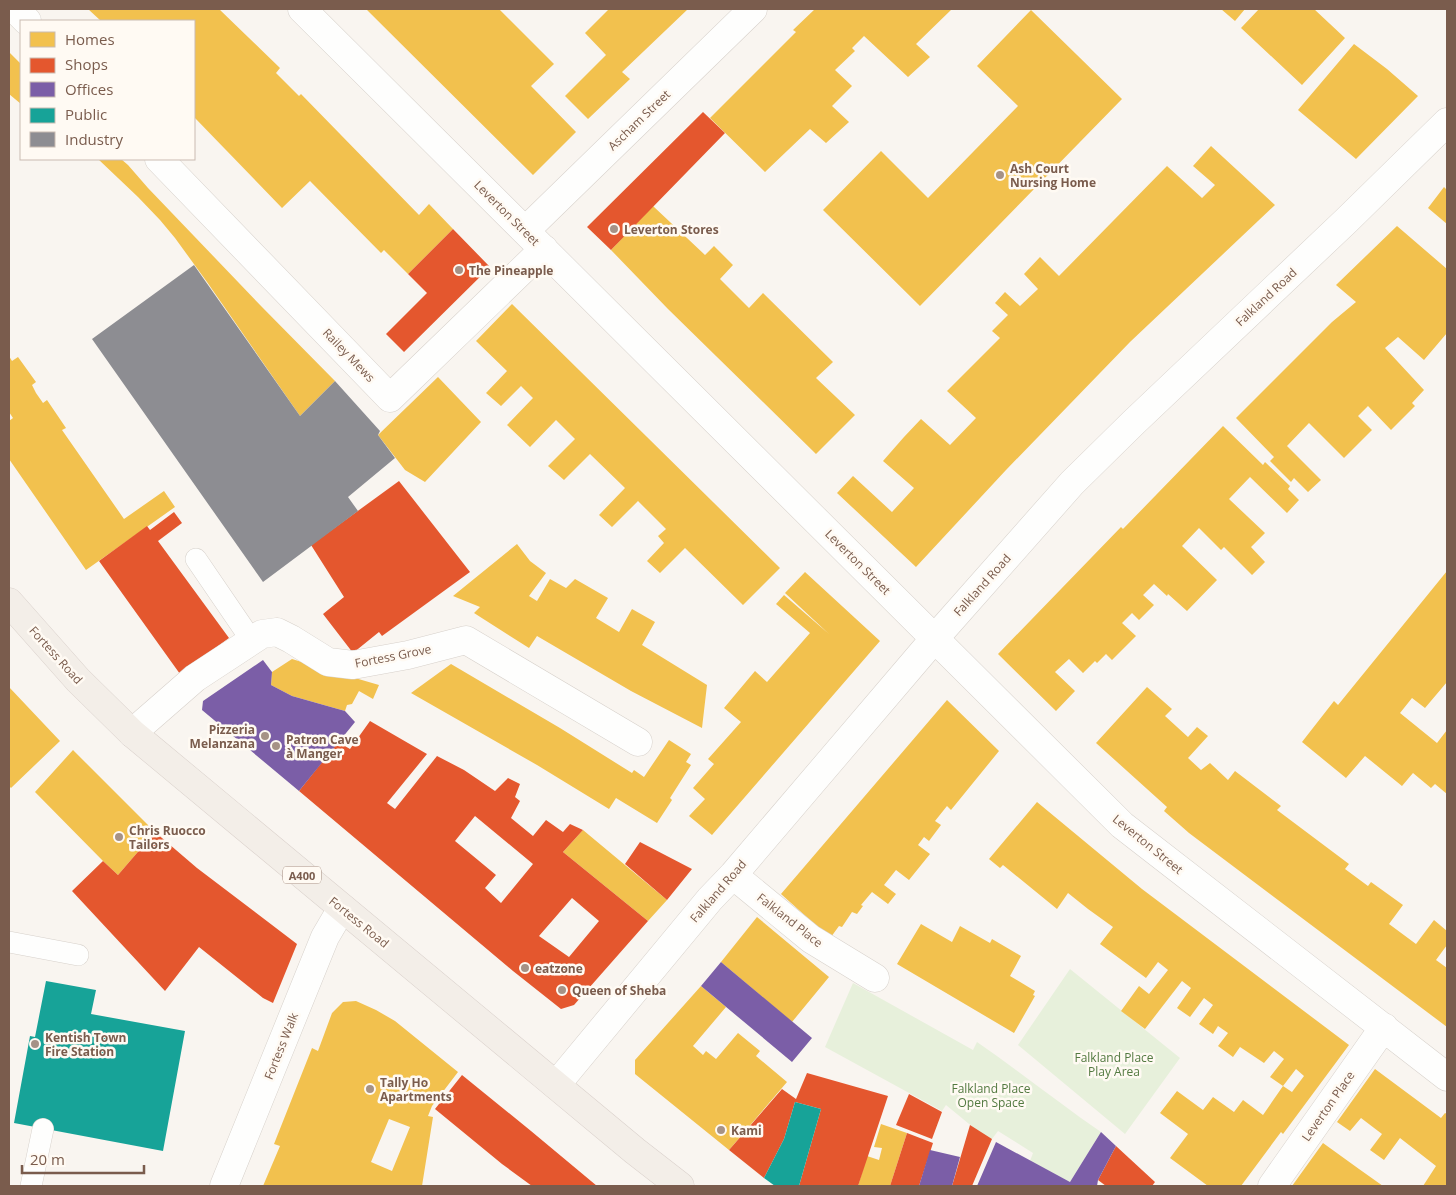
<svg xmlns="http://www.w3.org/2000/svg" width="1456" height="1195" font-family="'Open Sans',sans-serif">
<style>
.green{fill:#e7f0db}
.homes{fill:#f2c14e;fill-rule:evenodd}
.shops{fill:#e4572e;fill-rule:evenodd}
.offices{fill:#7b5ea7}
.public{fill:#17a398}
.industry{fill:#8d8d92}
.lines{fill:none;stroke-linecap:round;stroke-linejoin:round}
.service-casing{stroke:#d7d1cb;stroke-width:22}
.minor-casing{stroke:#d7d1cb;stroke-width:29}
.primary-casing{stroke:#dad1cc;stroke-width:29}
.service{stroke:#fefefd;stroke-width:21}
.minor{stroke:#fefefd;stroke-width:28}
.primary{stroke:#f3eee8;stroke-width:28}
.poi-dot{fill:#a69286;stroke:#fffaf3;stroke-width:2}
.labels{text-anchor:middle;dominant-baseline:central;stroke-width:5;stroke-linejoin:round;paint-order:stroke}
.shield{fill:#fffaf3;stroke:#a28b7f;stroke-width:1}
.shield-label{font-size:11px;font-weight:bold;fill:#7a5c4d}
.street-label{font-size:12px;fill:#7a5c4d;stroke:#fffaf3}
.poi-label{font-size:12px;font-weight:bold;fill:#7a5c4d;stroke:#fffaf3;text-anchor:start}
.park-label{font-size:12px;fill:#537a41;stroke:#fffaf3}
</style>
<rect width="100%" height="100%" fill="#f9f5f0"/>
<path class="green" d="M1070,969L1180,1058L1125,1134L1018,1045Z
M853,983L973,1050L977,1042C1019,1071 1059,1103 1101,1132L1070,1182L1030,1161L1033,1153L998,1131L992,1139L980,1133L946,1105L942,1111L825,1047Z"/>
<path class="homes" d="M88,9H219L280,68L276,73L299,96L301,94L419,215L429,204L453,229L408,274L384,250L381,253L310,181L282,208L194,117V21H101Z
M366,9H499L554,64L531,86L576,132L533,175Z
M609,9H688L622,72L630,79L588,119L565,96L606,55L585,33Z
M815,9H952L916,44L930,57L908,77L864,36L852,48L855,51L835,70L852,86L832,106L849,122L826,143L810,129L765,172L710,118L796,32L793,30Z
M1221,9H1245L1235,21Z
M1259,9H1314L1345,38L1302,85L1241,28Z
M1031,10L1122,99L920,306L823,210L881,151L928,198L1018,106L977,66Z
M1354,44L1387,69L1418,96L1356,159L1298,110Z
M9,52L21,64V104L9,94Z
M1211,146L1275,205L1130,342L1006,470L916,567L837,493L853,476L892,512L914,488L883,461L904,437L921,419L950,445L976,418L947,391L1000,338L992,331L1008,315L995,303L1005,292L1020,306L1038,289L1024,274L1040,257L1059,276L1167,166L1202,198L1215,185L1193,166Z
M98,159H121L128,165L148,188L262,307L335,381L300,416L207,282L175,238L160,220L138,197Z
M1444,187L1447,190V224L1428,208Z
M653,206L705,255L714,246L733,265L720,279L749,308L763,293L833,362L816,378L855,415L816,454L668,309L611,250Z
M1397,226L1447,269V333L1424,360L1398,337L1385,348L1424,390L1412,403L1415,406L1391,430L1368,406L1358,416L1372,430L1344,458L1309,423L1287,446L1321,480L1308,492L1294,478L1291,482L1270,461L1274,457L1236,418L1332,322L1356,302L1336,285Z
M512,304L780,568L743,605L685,548L660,573L647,561L664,543L658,536L666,529L638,501L612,527L599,515L625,488L590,454L564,480L548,466L575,439L556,420L530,447L507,425L533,398L521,386L501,406L486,393L507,371L476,341Z
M9,356L12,361L18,357L36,382L32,385L36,393L43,403L47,400L66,428L62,430L124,519L164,491L175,507L86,570L9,459V421L13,418L9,412Z
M438,377L481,422L425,482L405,470L378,435Z
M1223,426L1263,465L1265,462L1290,486L1288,489L1299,500L1287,513L1250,477L1229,499L1265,533L1251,547L1265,562L1252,575L1224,547L1221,550L1199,528L1182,546L1217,580L1187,611L1168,594L1167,596L1154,584L1143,595L1154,605L1139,620L1132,613L1122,623L1136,636L1112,660L1106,654L1097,663L1095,661L1083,673L1069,659L1055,672L1075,691L1056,711L998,654L1121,527L1123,529Z
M517,544L530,561L546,573L529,596L537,601L550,579L566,588L575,579L608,598L596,618L619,632L632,609L655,622L642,645L707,685L702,728L631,691L537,636L529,648L474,613L480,607L453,596Z
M1447,571V682L1425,708L1412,698L1400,713L1437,743L1447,730V794L1435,784L1431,788L1413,773L1402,786L1365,756L1346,778L1302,742L1334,701L1338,705Z
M805,572L880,641L712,835L689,816L705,799L693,788L714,764L708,759L741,722L724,708L755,671L767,682L810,633L776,604L784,595L829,634L785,593Z
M292,659L331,671L379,685L373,699L359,691L352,704L347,705L345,711L292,696L271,685L272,672Z
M451,664L560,728L632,773L634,770L644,777L669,740L691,754L686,762L691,765L670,798L672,800L657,823L616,798L609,809L537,765L411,693Z
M9,687L60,741L11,788L9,786Z
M1147,687L1172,709L1165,716L1188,737L1197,727L1208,736L1188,758L1201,770L1210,763L1228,780L1235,771L1281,806L1277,810L1349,864L1345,869L1368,886L1371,882L1403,905L1389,924L1416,944L1434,920L1447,931V945L1436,960L1447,968V1027L1189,833L1164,811L1167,807L1096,743Z
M947,700L999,751L951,810L947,806L935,821L941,825L929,841L924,837L918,845L930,854L909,880L896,870L884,885L896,894L888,904L872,892L861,905L863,906L857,914L852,912L842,927L839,926L831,937L820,929L781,894Z
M73,750L155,832L118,875L103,861L35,792Z
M1037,802L1142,889L1349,1045L1283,1134L1281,1132L1241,1186H1208L1170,1158L1188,1134L1160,1113L1177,1091L1203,1110L1213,1097L1234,1112L1243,1100L1263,1115L1283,1086L1270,1077L1284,1059L1274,1051L1264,1063L1240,1047L1233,1057L1218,1046L1228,1033L1218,1026L1213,1034L1199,1024L1213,1005L1204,998L1190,1017L1177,1008L1191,988L1182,981L1145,1029L1121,1011L1139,986L1149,994L1168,970L1158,962L1146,978L1100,944L1113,927L1088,909L1068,893L1057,909L1003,865L1000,868L989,859ZM1296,1069L1304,1076L1292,1092L1283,1086Z
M583,830L667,900L648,921L563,852Z
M757,917L829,977L792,1022L721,962Z
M921,924L952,942L960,926L990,943L992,939L1021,956L1010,976L1035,991L1033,995L1035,996L1014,1033L897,964Z
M701,986L726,1007L693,1046L703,1055L706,1051L716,1059L738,1033L760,1051L756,1056L787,1082L729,1150L635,1074V1060Z
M356,1001L376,1010L395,1021L458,1072L432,1106L428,1116L433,1117L422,1186H263L280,1146L274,1144L312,1048L318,1051L332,1013L343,1002ZM389,1119L410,1127L392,1171L371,1162Z
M1375,1069L1441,1118L1445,1113L1447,1114V1186H1423L1436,1166L1400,1138L1384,1160L1370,1150L1382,1134L1361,1118L1350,1131L1337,1122Z
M881,1124L907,1133L890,1186H858L867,1156L879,1160L882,1148L874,1147Z
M1323,1143L1359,1169L1383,1186H1292Z"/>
<path class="shops" d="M703,112L725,133L611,250L587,227Z
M453,229L490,267L404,352L386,334L427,293L408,274Z
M399,481L470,572L382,636L379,632L353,653L323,614L344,597L311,545Z
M174,512L182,523L158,541L229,638L180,674L99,561L147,526L150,530Z
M370,721L427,754L387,803L395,809L437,756L464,770L495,791L508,778L520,784L515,797L520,801L511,818L533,836L546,820L563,832L570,824L583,830L563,852L648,921L574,1005L561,1009L513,971L299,791L338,742L350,749ZM475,816L533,864L501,903L485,888L496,875L455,841ZM572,898L599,921L569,957L539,936Z
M155,832L197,868L297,944L273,1003L263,998L199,947L165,991L72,891L103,861L118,875Z
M640,842L692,869L667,900L625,864Z
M807,1073L888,1096L858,1186H799L821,1109L795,1102L784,1139L764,1178L729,1150L782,1089L796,1099Z
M462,1075L531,1131L597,1186H532L502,1164L435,1109Z
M909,1094L942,1112L932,1139L896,1125Z
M970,1125L992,1139L972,1186H952Z
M907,1133L933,1143L919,1186H890Z
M1116,1146L1155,1182L1152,1186H1106L1098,1180Z"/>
<path class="offices" d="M263,660L272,672L271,685L292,696L345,711L355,722L299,791L202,710L203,701Z
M721,962L812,1038L792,1062L701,986Z
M1101,1132L1116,1146L1098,1180L1097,1186H977L996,1142L1070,1182Z
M930,1150L960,1157L952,1186H919Z"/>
<path class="public" d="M46,981L96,990L91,1014L185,1031L163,1151L14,1123L30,1036L35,1037Z
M795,1102L821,1109L799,1186H775L764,1178L784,1139Z"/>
<path class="industry" d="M194,265L300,416L335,381L380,431L378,435L395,458L348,497L358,511L263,582L92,339Z"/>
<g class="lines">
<defs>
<path id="service" d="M196,559L252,641
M9,942L78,955
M31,1186L43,1129"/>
<path id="minor" d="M15,9L27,21
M302,9L1122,825L1447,1077
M159,159L390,398L544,249
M525,231L753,9
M132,733L195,678L262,634L277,632L291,639L328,662L353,665L408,655L466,640L638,742
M733,875L811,939L875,978
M556,1085L710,899L733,875L935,638L1072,483L1133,423L1347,220L1447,122
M224,1186L325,937L342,908
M1272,1186L1384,1027"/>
<path id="primary" d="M9,602L78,680L132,733L635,1151L680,1186"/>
</defs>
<use href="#service" class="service-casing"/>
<use href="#minor" class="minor-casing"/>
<use href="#primary" class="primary-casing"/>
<use href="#service" class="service"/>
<use href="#minor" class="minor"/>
<use href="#primary" class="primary"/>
</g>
<g class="poi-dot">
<circle cx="1000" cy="175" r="5"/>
<circle cx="614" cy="229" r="5"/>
<circle cx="459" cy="270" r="5"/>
<circle cx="265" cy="736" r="5"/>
<circle cx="276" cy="746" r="5"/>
<circle cx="119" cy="837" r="5"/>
<circle cx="525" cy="968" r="5"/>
<circle cx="562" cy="990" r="5"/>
<circle cx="35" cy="1044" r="5"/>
<circle cx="370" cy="1089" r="5"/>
<circle cx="721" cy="1130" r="5"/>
</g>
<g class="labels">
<rect class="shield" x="283" y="866.5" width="38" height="17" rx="4"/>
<g class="shield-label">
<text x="302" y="875">A400</text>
</g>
<g class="street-label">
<text transform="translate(639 120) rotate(-44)">Ascham Street</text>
<text transform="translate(507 213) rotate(45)">Leverton Street</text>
<text transform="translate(1266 297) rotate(-43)">Falkland Road</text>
<text transform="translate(349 355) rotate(46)">Railey Mews</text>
<text transform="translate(858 562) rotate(45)">Leverton Street</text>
<text transform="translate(982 585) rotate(-48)">Falkland Road</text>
<text transform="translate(56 655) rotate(48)">Fortess Road</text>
<text transform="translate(393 656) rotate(-11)">Fortess Grove</text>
<text transform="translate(1148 844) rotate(39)">Leverton Street</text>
<text transform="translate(718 891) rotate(-49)">Falkland Road</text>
<text transform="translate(790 920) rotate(38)">Falkland Place</text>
<text transform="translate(359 922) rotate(39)">Fortess Road</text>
<text transform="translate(281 1046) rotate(-68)">Fortess Walk</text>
<text transform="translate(1328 1106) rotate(-55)">Leverton Place</text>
</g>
<g class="poi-label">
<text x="1010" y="168">Ash Court<tspan x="1010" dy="14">Nursing Home</tspan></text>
<text x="624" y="229">Leverton Stores</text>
<text x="469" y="270">The Pineapple</text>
<text x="255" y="729" text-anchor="end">Pizzeria<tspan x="255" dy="14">Melanzana</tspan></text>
<text x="286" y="739">Patron Cave<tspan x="286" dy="14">à Manger</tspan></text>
<text x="129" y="830">Chris Ruocco<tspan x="129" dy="14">Tailors</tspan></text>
<text x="535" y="968">eatzone</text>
<text x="572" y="990">Queen of Sheba</text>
<text x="45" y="1037">Kentish Town<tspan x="45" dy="14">Fire Station</tspan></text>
<text x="380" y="1082">Tally Ho<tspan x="380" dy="14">Apartments</tspan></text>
<text x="731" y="1130">Kami</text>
</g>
<g class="park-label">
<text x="1114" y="1057">Falkland Place<tspan x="1114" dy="14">Play Area</tspan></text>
<text x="991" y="1088">Falkland Place<tspan x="991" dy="14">Open Space</tspan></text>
</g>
</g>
<rect width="1456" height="1195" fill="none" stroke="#7a5c4d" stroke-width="20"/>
<rect x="20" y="20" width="175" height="140" fill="#fffaf3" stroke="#cabbb1"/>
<rect x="30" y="32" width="25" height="15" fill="#f2c14e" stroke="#cabbb1"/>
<text x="65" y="45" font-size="15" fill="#7a5c4d">Homes</text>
<rect x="30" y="58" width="25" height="15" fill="#e4572e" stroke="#cabbb1"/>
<text x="65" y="70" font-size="15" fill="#7a5c4d">Shops</text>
<rect x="30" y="82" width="25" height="15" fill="#7b5ea7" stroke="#cabbb1"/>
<text x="65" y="95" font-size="15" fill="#7a5c4d">Offices</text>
<rect x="30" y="108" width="25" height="15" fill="#17a398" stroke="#cabbb1"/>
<text x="65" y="120" font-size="15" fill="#7a5c4d">Public</text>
<rect x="30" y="132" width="25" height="15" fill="#8d8d92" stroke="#cabbb1"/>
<text x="65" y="145" font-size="15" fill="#7a5c4d">Industry</text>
<path d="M22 1165v8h122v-8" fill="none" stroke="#7a5c4d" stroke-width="2.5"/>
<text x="30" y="1165" font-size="15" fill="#7a5c4d" stroke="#fffaf3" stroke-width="4" paint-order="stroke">20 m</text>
</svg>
